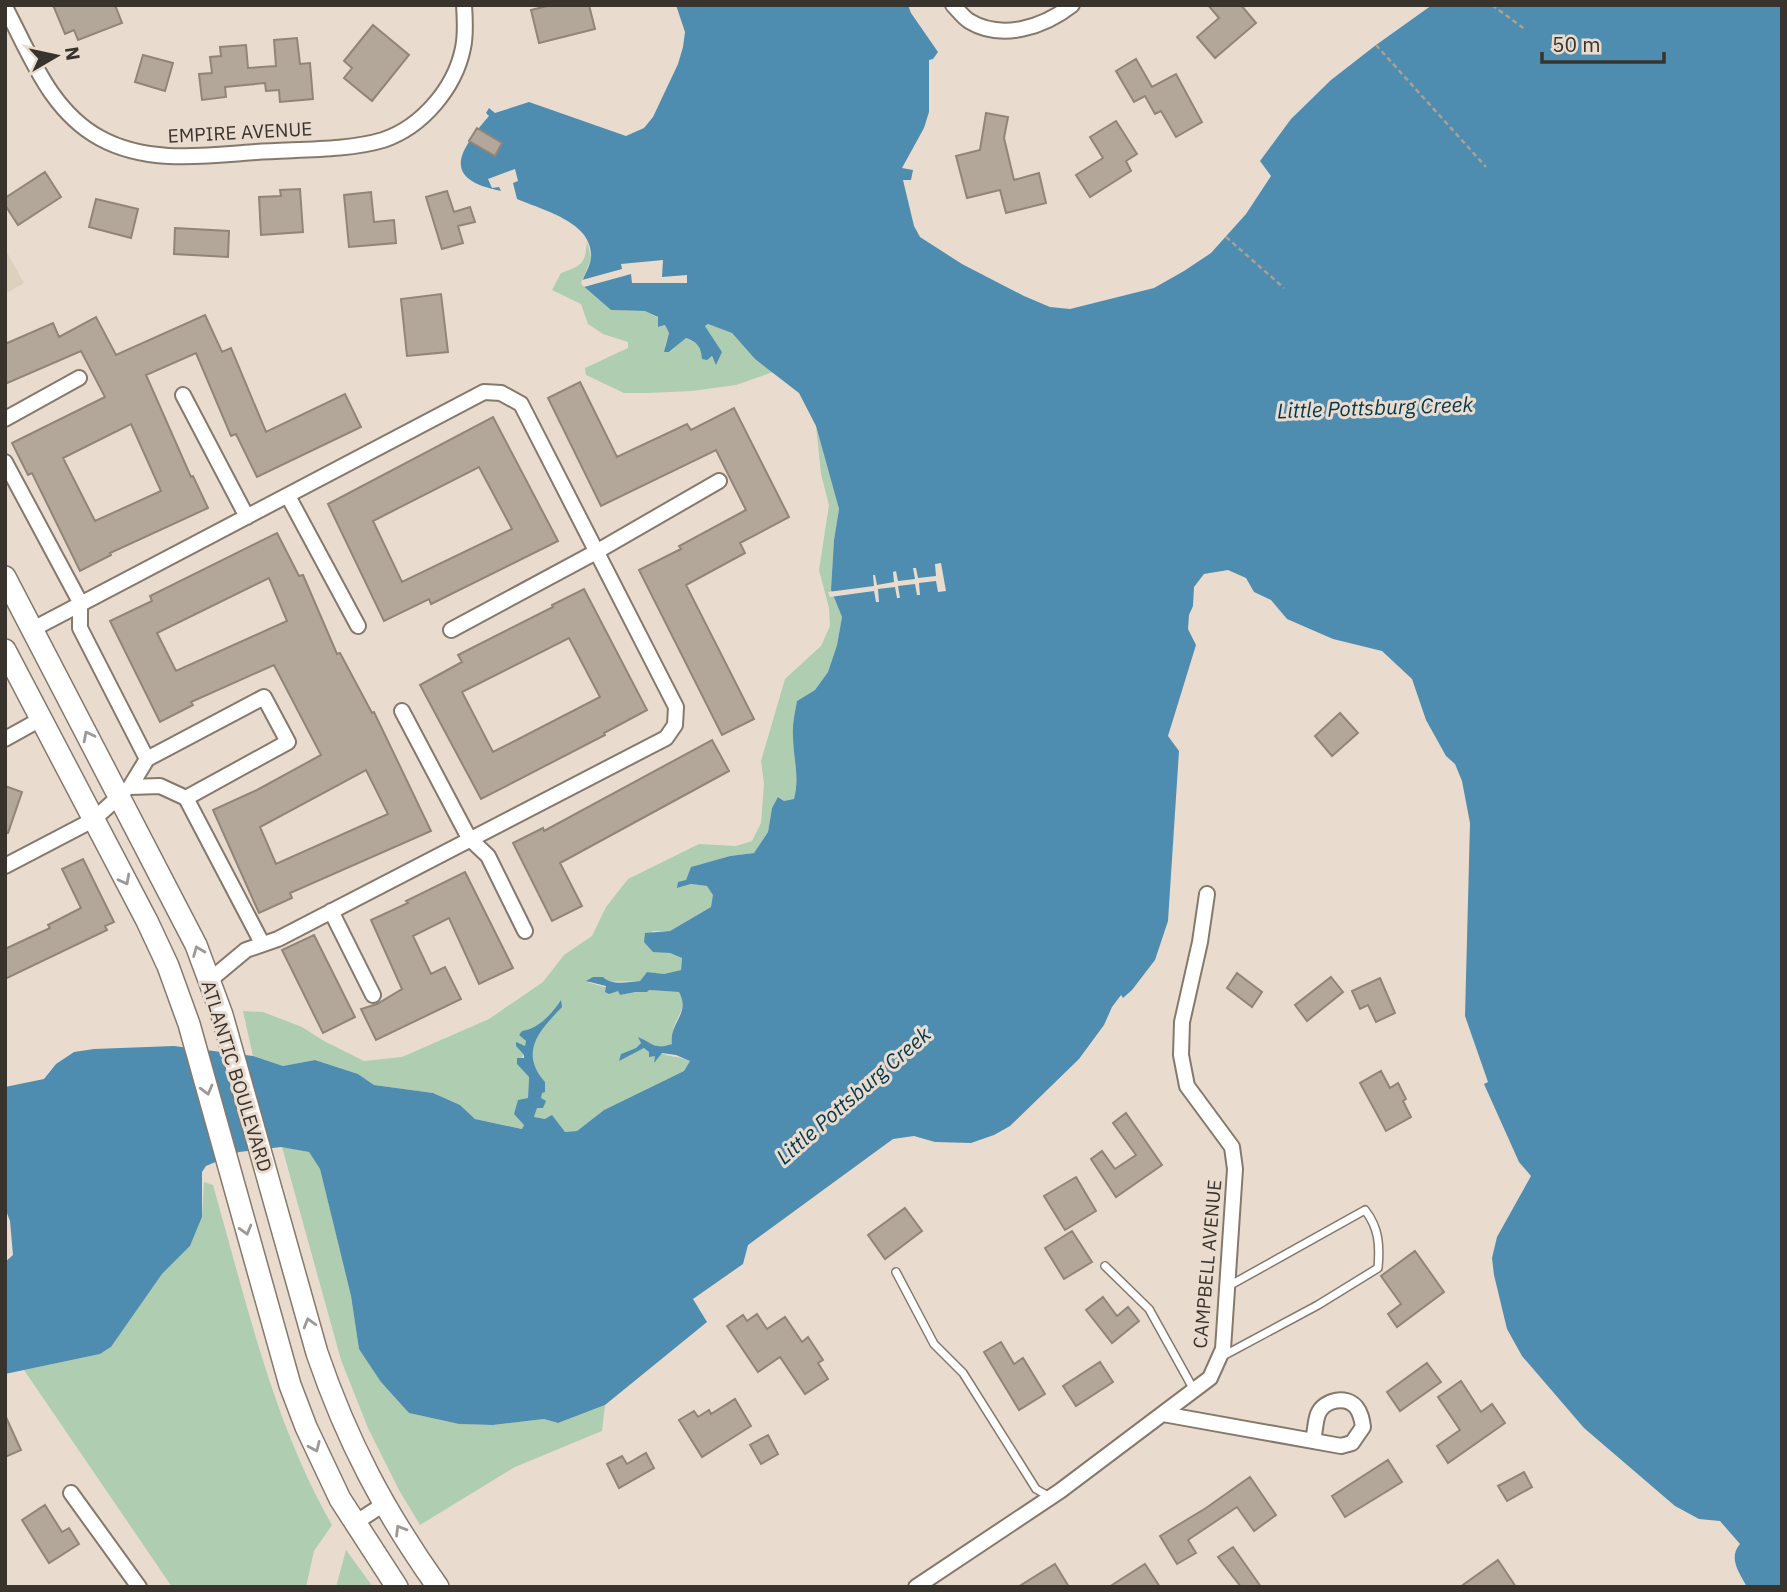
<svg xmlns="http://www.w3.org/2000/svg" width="1787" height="1592" font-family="'IBM Plex Sans',sans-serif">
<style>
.commercial{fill:#ddd0bd}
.green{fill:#afcdb0}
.water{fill:#4e8daf}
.pier{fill:#e9dcce}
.building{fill:#b3a79a;stroke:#908578;stroke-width:2;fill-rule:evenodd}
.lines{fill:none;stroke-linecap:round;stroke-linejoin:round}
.service-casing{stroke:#85796c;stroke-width:10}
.minor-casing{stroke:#85796c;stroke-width:18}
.primary-casing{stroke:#85796c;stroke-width:24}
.path{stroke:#aba095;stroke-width:2.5;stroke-dasharray:5 3.5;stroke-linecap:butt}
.service{stroke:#fff;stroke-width:7}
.minor{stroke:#fff;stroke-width:14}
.primary{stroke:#fff;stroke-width:21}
.oneway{stroke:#9c9996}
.labels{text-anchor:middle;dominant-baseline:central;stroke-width:6;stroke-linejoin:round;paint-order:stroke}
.street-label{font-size:19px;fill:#38332d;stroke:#e9dcce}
.water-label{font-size:21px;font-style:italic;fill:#00374e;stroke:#e9dcce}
</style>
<rect width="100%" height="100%" fill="#e9dcce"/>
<path class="commercial" d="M5,249L24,283L5,294Z"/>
<path class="green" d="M587,241L591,258L581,284L611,310L646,311L658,318L659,327L665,325L669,333L665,346L670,352L685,338C695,341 712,354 716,364L722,352L705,326L708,324L732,333L755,359L773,372L736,385L692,391L648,393H624L586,375L585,368L628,348V342L603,334L588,324L581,304L552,290L561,273C583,265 585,264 587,241Z
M816,426L839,509L834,540L831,590L842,617L837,645L828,672L815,690L797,701C795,712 792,725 793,736C793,758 800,778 794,800L784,801L779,797L772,808L768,832L754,853L730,856L691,867L686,880L678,888L691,884L707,886L714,895L711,907L670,931H652L653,951L670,953L682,958L681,970L664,974L647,972L640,981L587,982L618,991L620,995L648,990L679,992C687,1006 680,1012 674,1026C672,1031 673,1039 672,1044C651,1050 654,1043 639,1038L641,1043L636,1048L621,1054L620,1060L644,1048L656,1056L654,1062L661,1053C669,1057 679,1056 690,1061L684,1071L604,1110L577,1131L565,1132L545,1119L534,1117L545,1082C519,1052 539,1031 561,1007L532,1030L522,1032L519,1035L526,1041L525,1046L516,1043V1046L524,1055L517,1064L529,1077L528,1098L523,1129L475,1119L460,1105L433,1093L374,1085L358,1074L315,1060L283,1066L253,1056L243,1011L263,1012L302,1027L324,1041L364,1061L402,1057L489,1019L543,982L564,955L592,936L606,907L628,879L699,844L736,846L752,841L761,823L764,784L761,761L785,679L821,646L830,626L829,608L819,570L829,505L821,474Z
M282,1147L309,1152L320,1169L351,1296L359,1349L409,1413L459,1424L494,1425L544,1419L558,1423L605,1405L602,1431L515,1467L420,1525L399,1490L368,1428L341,1360Z
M204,1182L213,1185C246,1300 272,1420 332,1525L314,1551L306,1587H172L24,1370L100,1354L111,1347L162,1274L190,1246L202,1217Z
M346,1550L373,1587H336Z"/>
<path class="water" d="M676,5H908L911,13L938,52L933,59L929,60V112L924,128L902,168L913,170L911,180H903L914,226L920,237L962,264L1024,296L1050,307L1070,309L1154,288L1184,271L1211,253L1246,214L1271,176L1260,161L1291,119L1331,80L1376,45L1432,5H1782V1587H1747C1739,1572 1728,1558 1740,1544L1720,1521L1699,1519L1675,1506L1584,1428L1522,1356L1507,1329L1494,1275L1492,1258L1497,1237L1531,1176L1519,1162L1484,1084L1488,1082L1465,1016L1470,823L1462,781L1455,764L1446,756L1426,720L1412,679L1382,651L1333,639L1287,619L1271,600L1254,592L1246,578L1228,570L1204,574L1194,587L1193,606L1189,615L1188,629L1196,645L1168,736L1179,751L1168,921L1155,960L1132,990L1123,998L1121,995L1112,1007L1104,1025L1079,1059L1010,1126L994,1135L971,1143L935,1142L914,1136L893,1139L748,1245L743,1264L693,1299L707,1322L605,1405L558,1423L544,1419L493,1425L459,1424L409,1413L381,1382L359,1349L351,1296L320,1169L309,1152L281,1147L239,1152L206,1166L202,1172V1217L190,1246L162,1274L111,1347L100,1354L5,1374V1262L13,1255L10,1221L5,1208V1087L44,1079L56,1064L74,1052L94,1049L174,1046L253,1056L283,1066L315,1060L358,1074L374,1085L433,1093L460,1105L475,1119L522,1129L524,1125L514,1114L518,1100L528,1098L529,1077L517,1064V1058H524V1055L516,1046V1042L525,1046L526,1041L519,1035L522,1031C538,1029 552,1014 561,1000L562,1007C539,1031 519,1052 545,1082V1092L542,1093L541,1098L546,1101L543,1108H537L534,1117L545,1119L552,1115L565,1132L577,1131L604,1110L684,1071L690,1061L676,1055L662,1053L654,1063L655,1056L649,1057V1052L644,1048L619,1061L621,1054L636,1048L641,1043L638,1037C653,1043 653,1050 672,1044C669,1022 691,1014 679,992L649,990L647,992H636L620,995L618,991L609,994L605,992L606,986L586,981L593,977H603C611,986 629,982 640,981L647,972L664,974L681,970L682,958L670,953L653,952L644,942L645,933L670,931L711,907L713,895L707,886L691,884L677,888L678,882L686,880L691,867L730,856L754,853L768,832L772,808L778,797L784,801L794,799C800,777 793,758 793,736C792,725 795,712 797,701L815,690L828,672L837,645L842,617L831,590L834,540L839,509L816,426L799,393L755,359L732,333L708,324L705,326L722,352L716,365L712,356L707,360L702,359C701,346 697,342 686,338L669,352H664L669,333L665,325L658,327V317L645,311L611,310L581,284C584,276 590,266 591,258C594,222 542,210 517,199L513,183L518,181L515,169L488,179L492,188L499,187L501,191C439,179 460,150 489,116L486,113L489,108L495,113L529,102L626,136L644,128L653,117L678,64L683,47L685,32Z"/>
<path class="pier" d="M663,260L662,277L687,275V283H632L631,274L584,287L581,284L582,280L622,269L621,264Z
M941,563L946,591L938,592L936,581L919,583L920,595H917L915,584L898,586L900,598H897L895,587L878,589L879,602H876L874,591L830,597L828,592L874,586L873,575H875L877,585L894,582L893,572L896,571L898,581L915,579L913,568H916L918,578L936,576L935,564Z"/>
<path class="building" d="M53,5H115L122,23L78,40L74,30L65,34Z
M551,5H589L595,29L539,43L531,10Z
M1208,5H1241L1256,23L1215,58L1197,37L1219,18Z
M373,25L409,55L372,101L344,78L352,68L344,61Z
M297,38L300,64L310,63L313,99L280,102L279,90L266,91L265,83L225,87L226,97L202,100L199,74L212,73L210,57L221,56L220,47L246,45L248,68L276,66L274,40Z
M143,55L173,63L165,91L135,82Z
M1136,59L1152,87L1176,74L1202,122L1176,137L1161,111L1155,114L1145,96L1134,102L1116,71Z
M986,113L1008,117L1004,138L1014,180L1039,173L1046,203L1006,213L1000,190L967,198L956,156L980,150Z
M1116,121L1137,154L1126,161L1131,171L1090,197L1076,175L1103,158L1090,137Z
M477,128L502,143L495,156L469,141Z
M45,172L61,197L18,225L5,205V198Z
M300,189L303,232L261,235L259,197L281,196L280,190Z
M447,191L454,212L470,207L475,222L458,226L463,243L442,249L426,197Z
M371,192L374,222L394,220L396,243L349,247L344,195Z
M96,199L138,209L131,238L89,227Z
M175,228L229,231L228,257L174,254Z
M441,294L448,352L407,356L401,299Z
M205,315L222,352L231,348L266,432L345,394L361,427L257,477L236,434L231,436L196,353L146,375L191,477L193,476L208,508L110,553L111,555L80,571L32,473L28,475L12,443L105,397L81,351L5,384V344L53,323L59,337L96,317L116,355ZM131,424L161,491L95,521L63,458Z
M580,382L617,457L687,424L691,430L734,408L789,517L740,543L745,553L686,585L754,719L722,735L639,570L681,549L679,546L746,510L716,450L601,506L548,398Z
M493,417L558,541L431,604L429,599L384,621L328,504ZM479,467L512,529L402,582L373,521Z
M277,533L299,576L303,575L337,654L340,653L372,713L374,712L431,831L290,893L292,898L259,913L213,810L257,790L321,755L274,665L191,702L193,705L160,722L110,621L152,601L150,596ZM269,578L287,621L176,671L157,633ZM366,770L388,814L276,864L260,827Z
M584,589L647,710L604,733L605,735L481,799L420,685L462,662L458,655L553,607L552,605ZM569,638L600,697L493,752L462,692Z
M1340,713L1358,733L1332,756L1315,736Z
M712,740L729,771L560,863L582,906L552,921L513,843L543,828L544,831Z
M5,786L22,792L8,833H5Z
M83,859L114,922L105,926L107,930L5,979V949L50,928L48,925L81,908L62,869Z
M465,872L513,968L479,984L449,918L413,936L431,974L445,967L461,999L376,1040L361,1009L377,1004L402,989L371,920L408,903L406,901Z
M314,935L355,1017L323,1033L282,950Z
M1237,973L1262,992L1252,1007L1227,988Z
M1331,977L1343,992L1307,1021L1295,1005Z
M1380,978L1395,1013L1376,1022L1368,1005L1360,1009L1352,991Z
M1381,1071L1390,1088L1398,1083L1406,1099L1403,1101L1411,1117L1386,1131L1360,1083Z
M1126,1113L1162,1165L1116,1197L1091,1159L1102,1151L1115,1169L1136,1155L1113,1123Z
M1076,1177L1096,1211L1065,1230L1044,1196Z
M905,1208L922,1231L885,1259L868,1235Z
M1072,1231L1092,1262L1064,1279L1045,1248Z
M1415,1251L1444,1292L1397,1327L1388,1314L1401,1304L1381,1276Z
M1103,1297L1117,1316L1128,1307L1139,1321L1112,1343L1086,1310Z
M757,1314L767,1329L785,1317L802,1342L808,1337L823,1360L818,1363L828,1379L805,1394L780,1357L758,1372L727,1326L743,1315L747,1321Z
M1001,1342L1014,1364L1023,1358L1045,1394L1019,1410L984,1352Z
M1100,1362L1113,1382L1076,1406L1063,1386Z
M1427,1363L1441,1382L1400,1411L1387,1392Z
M1461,1381L1481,1412L1492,1404L1505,1423L1448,1463L1437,1446L1460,1430L1438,1397Z
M735,1399L751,1426L702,1457L679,1420L694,1411L698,1417L709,1410L711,1414Z
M5,1415L21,1450L5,1457Z
M768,1435L778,1454L761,1464L750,1445Z
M646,1453L654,1468L619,1488L607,1464L622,1456L627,1464Z
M1388,1460L1402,1482L1345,1517L1332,1496Z
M1524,1472L1532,1487L1507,1501L1498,1486Z
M1250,1477L1276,1515L1254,1531L1237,1507L1188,1540L1196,1553L1177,1564L1160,1536L1206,1508Z
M45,1505L62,1532L69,1528L79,1544L49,1563L22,1520Z
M1233,1547L1261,1587H1241L1218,1557Z
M1498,1560L1516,1587H1460Z
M1055,1564L1069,1587H1018Z
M1145,1564L1160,1587H1109Z"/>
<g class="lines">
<defs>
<path id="service" d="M1105,1266L1149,1309L1194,1390
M896,1272L934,1344L963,1373L1036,1489L1050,1497
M1223,1356L1318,1305L1378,1268C1380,1245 1379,1228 1365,1210L1227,1287"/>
<path id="minor" d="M953,5C958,10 963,17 969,21C1002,41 1044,27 1072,5
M5,7C30,54 50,111 100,138C147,164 204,156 256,152C294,149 347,151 383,140C422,127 455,88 463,48C466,34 465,19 464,5
M183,395L247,517
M5,419L79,378
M5,462L80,602V628L147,759
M288,496L358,626
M33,629L484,392L501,393L521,404L676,707L675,725L666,738L278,939L246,950L210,980
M451,630L596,552L719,481
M402,711L469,838L488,856L525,931
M5,739L41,719
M186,798L288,742L264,697L147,759L130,787L160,786L186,798L262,943
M5,866L93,820L124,792
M331,911L373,995
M1163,1414L1341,1446L1352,1443L1363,1427C1362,1420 1361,1413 1356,1407C1346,1395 1324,1400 1318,1414C1315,1422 1315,1433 1313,1441
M71,1493L139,1587
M355,1523L384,1504
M916,1587L1060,1491L1210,1378L1223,1349L1235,1169L1232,1147L1187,1086L1181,1055L1182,1022L1200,942L1207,894"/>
<path id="primary" d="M5,577L196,945L222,1015L317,1353C347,1441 384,1511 438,1587
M5,650L147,921L168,966L189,1024L290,1385L306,1427L340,1499L397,1587"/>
</defs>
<use href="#service" class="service-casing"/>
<use href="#minor" class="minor-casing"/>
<use href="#primary" class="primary-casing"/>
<path class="path" d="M1492,5L1526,30
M1376,45L1486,167
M1226,237L1284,288"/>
<use href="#service" class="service"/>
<use href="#minor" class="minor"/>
<use href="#primary" class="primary"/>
</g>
<defs><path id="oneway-chevron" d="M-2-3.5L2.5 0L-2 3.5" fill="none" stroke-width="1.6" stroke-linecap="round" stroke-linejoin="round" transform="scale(1.75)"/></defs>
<g class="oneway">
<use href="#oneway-chevron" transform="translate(88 736) rotate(-117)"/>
<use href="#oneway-chevron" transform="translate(125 880) rotate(62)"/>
<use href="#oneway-chevron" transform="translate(198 951) rotate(-112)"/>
<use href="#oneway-chevron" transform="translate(207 1090) rotate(75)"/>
<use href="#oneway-chevron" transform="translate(246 1230) rotate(74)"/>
<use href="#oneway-chevron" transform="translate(309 1323) rotate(-106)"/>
<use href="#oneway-chevron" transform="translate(315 1447) rotate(66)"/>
<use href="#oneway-chevron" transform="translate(400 1530) rotate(-121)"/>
</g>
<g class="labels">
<g class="street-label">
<text transform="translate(240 132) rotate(-3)">EMPIRE AVENUE</text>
<text transform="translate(237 1076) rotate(73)">ATLANTIC BOULEVARD</text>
<text transform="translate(1207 1264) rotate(-85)">CAMPBELL AVENUE</text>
</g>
<g class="water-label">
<text transform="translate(1375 407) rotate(-2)">Little Pottsburg Creek</text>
<text transform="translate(853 1095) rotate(-41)">Little Pottsburg Creek</text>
</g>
</g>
<rect width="1787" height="1592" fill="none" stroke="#38332d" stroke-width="14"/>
<g transform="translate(56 56) rotate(81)" stroke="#e9dcce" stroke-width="5" paint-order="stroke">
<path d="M0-5L12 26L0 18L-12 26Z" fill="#38332d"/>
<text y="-10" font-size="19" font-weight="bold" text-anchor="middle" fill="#38332d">N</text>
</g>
<path d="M1542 52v10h122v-10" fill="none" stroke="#38332d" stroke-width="3.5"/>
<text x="1552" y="52" font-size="21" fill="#38332d" stroke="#e9dcce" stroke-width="5" paint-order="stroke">50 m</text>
</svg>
